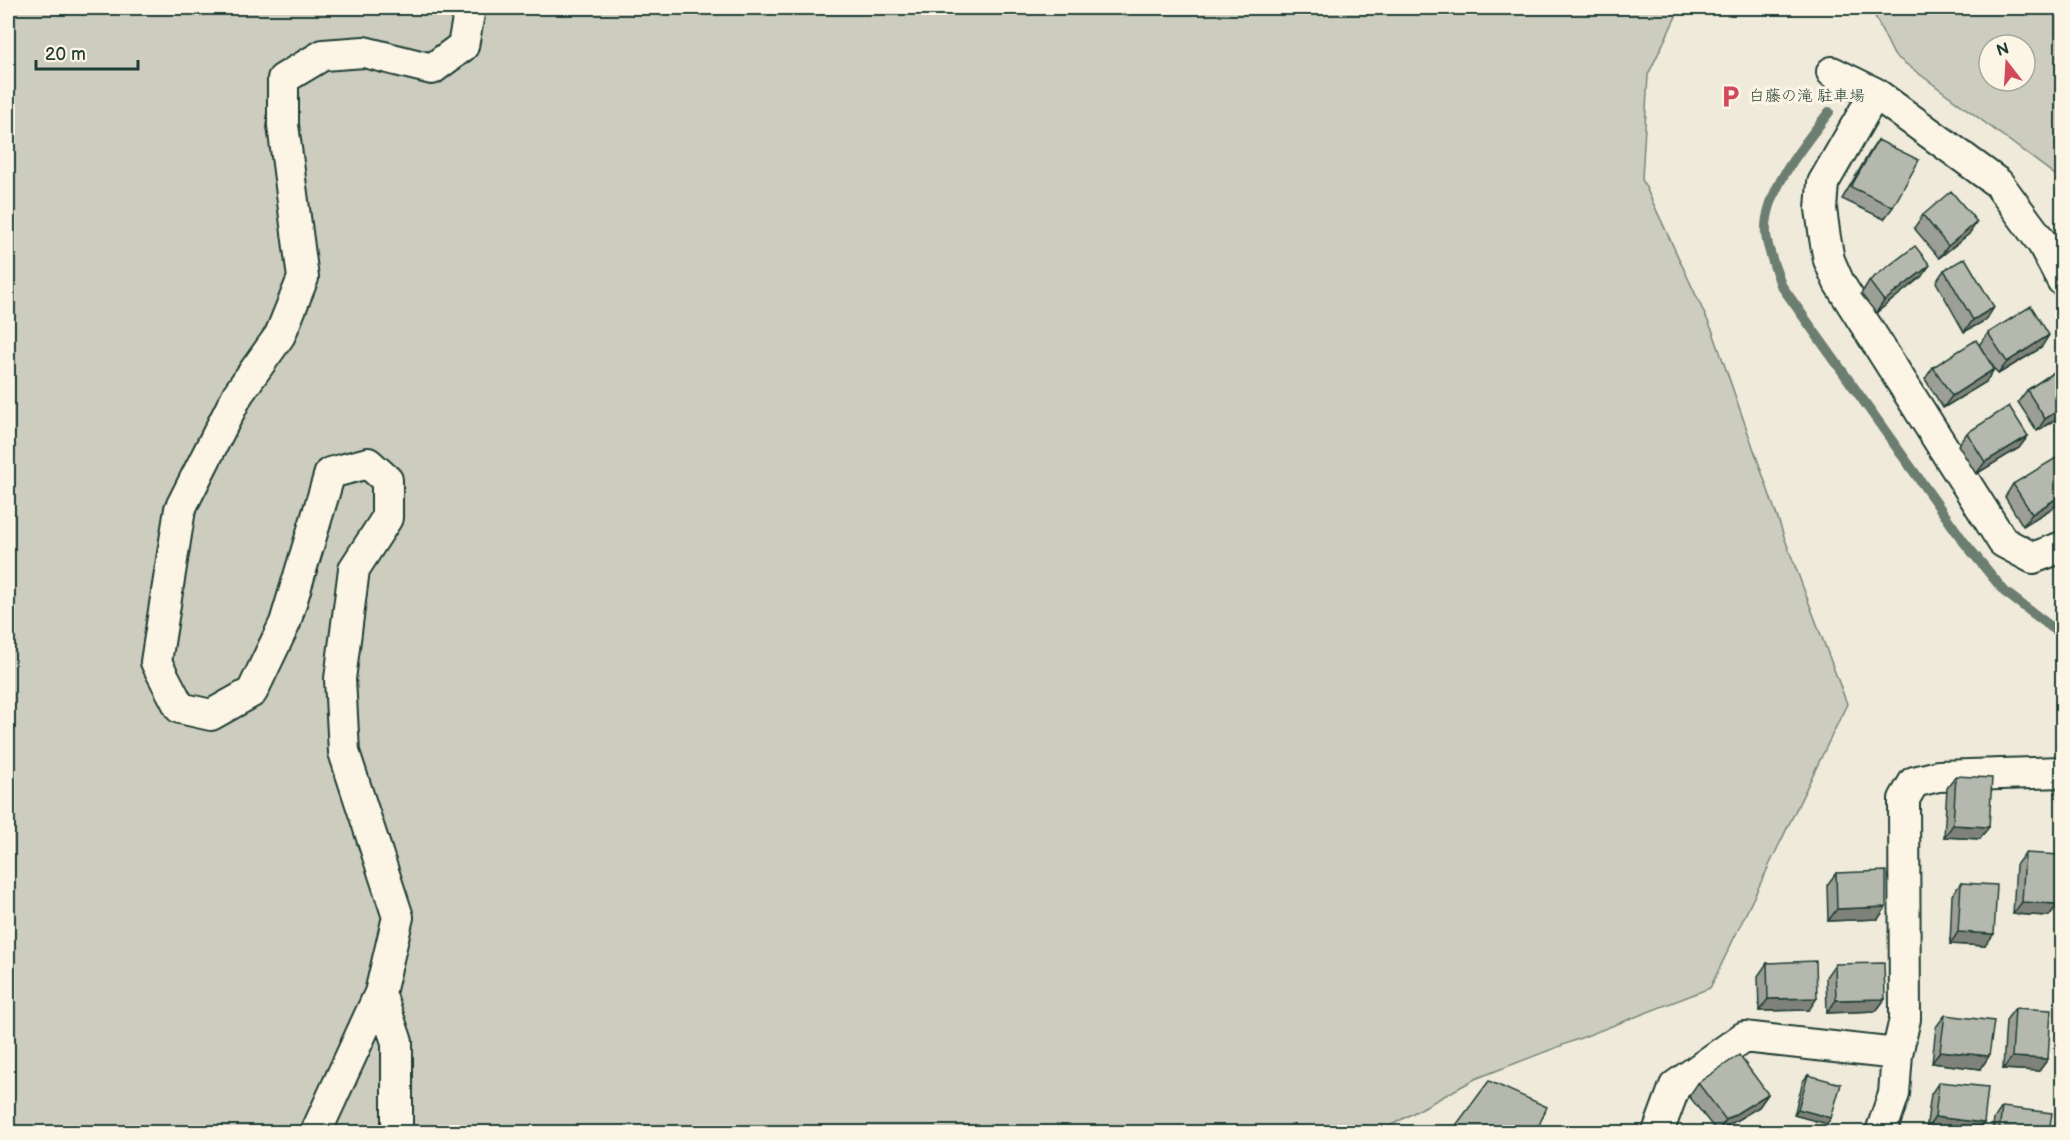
<svg xmlns="http://www.w3.org/2000/svg" width="2070" height="1140" font-family="'Balsamiq Sans','Klee One',sans-serif">
<style>
.green{fill:#cccdbf;stroke:#76857a;stroke-width:1.5;fill-rule:evenodd}
.lines{fill:none;stroke-linecap:round;stroke-linejoin:round}
.stream{stroke:#6c7d71;stroke-width:10}
.street-casing{stroke:#1f3d34;stroke-width:34}
.street{stroke:#fcf5e5;stroke-width:30}
.wall{fill:#9c9f95;stroke:#1f3d34;stroke-width:1.5}
.shaded-wall{fill:#7f8279;stroke:#1f3d34;stroke-width:1.5}
.building{fill:#b5b9ad;stroke:#1f3d34;stroke-width:1.5}
.labels{text-anchor:middle;dominant-baseline:central;stroke-width:6;stroke-linejoin:round;paint-order:stroke}
.poi-label{font-size:16px;fill:#1f3d34;stroke:#fcf5e5;text-anchor:start}
</style>
<rect width="100%" height="100%" fill="#efeada"/>
<filter id="ink" filterUnits="userSpaceOnUse"><feTurbulence type="fractalNoise" baseFrequency=".0167" numOctaves="2"/><feDisplacementMap in="SourceGraphic" scale="12" xChannelSelector="R" yChannelSelector="G"/><feConvolveMatrix kernelMatrix="1 2 1 2 8 2 1 2 1" color-interpolation-filters="sRGB"/></filter>
<g filter="url(#ink)">
<path class="green" d="M8,8H1680L1648,75L1642,179L1713,332L1786,542L1847,704L1710,988L1475,1079L1379,1132H8Z
M1871,8H2062V180L1894,55ZM1989,45H2025V81H1989Z"/>
<g class="lines">
<path class="stream" d="M1829,112C1804,145 1763,192 1766,235C1768,251 1776,270 1781,285L1964,542L2005,592L2054,629L2062,632"/>
<defs>
<path id="street" d="M1832,72L1875,93L1998,183L2043,244L2062,280
M1875,93L1823,183L1821,209L1825,238L1829,260L1839,283L2003,542L2033,558L2062,547
M380,993L397,1042V1132
M316,1132L380,993L398,917L344,752L340,679L354,569L387,518V480L368,463L330,473L285,623L252,692L211,715L180,708L156,662L180,509L238,394L280,335L303,278L283,125V79L323,55L364,52L432,69L463,46L470,8
M1658,1132L1675,1086L1744,1037L1897,1054
M1881,1132L1894,1094L1897,1054L1905,1019L1904,799L1914,782L1938,776L2062,772"/>
</defs>
<use href="#street" class="street-casing"/>
<use href="#street" class="street"/>
</g>
<path class="wall" d="M1878,140L1893,207L1884,219L1842,199L1870,152Z
M1923,215L1969,234L1939,258L1914,228Z
M1944,270L1994,307L1986,320L1964,332L1936,282Z
M1921,277L1876,313L1861,294L1869,281Z
M1988,333L2041,348L1998,374L1979,345Z
M1933,367L1994,369L1986,382L1943,408L1925,379Z
M2062,367V415L2037,431L2018,402L2027,390Z
M1967,433L2028,436L2019,448L1976,474L1958,445Z
M2062,468V502L2023,526L2005,497L2013,484Z
M1956,776L1980,839L1944,837L1947,788Z
M2025,853L2058,904L2049,916L2013,914L2016,865Z
M1836,873L1886,907L1878,919L1828,921L1827,885Z
M1961,883L1985,946L1950,944L1952,895Z
M1767,963L1809,1010L1759,1011L1758,976Z
M1835,964L1885,999L1876,1011L1827,1013L1826,977Z
M2015,1008L2048,1059L2039,1071L2003,1069L2006,1020Z
M1945,1015L1981,1069L1932,1063L1936,1027Z
M1808,1075L1827,1124L1794,1115L1803,1081Z
M1939,1082L1984,1123L1977,1132H1950L1926,1130L1931,1094Z
M1698,1083L1768,1094L1759,1107L1717,1132L1689,1096Z
M2002,1107L2049,1132H1992L1994,1119Z"/>
<path class="shaded-wall" d="M1977,222L1969,234L1939,258L1948,246Z
M1930,265L1921,277L1876,313L1884,301Z
M1994,307L1986,320L1964,332L1973,320Z
M2049,335L2041,348L1998,374L2007,362Z
M1994,369L1986,382L1943,408L1952,396Z
M2062,408V415L2037,431L2045,419Z
M2028,436L2019,448L1976,474L1985,462Z
M2062,495V502L2023,526L2032,514Z
M1953,825L1989,827L1980,839L1944,837Z
M2022,902L2058,904L2049,916L2013,914Z
M1886,907L1878,919L1828,921L1837,909Z
M1958,932L1994,934L1985,946L1950,944Z
M1817,998L1809,1010L1759,1011L1768,999Z
M1885,999L1876,1011L1827,1013L1836,1000Z
M1940,1051L1989,1056L1981,1069L1932,1063Z
M2012,1057L2048,1059L2039,1071L2003,1069Z
M1768,1094L1759,1107L1717,1132L1726,1120Z
M1798,1109L1831,1118L1827,1124L1794,1115Z
M1935,1117L1984,1123L1977,1132H1950L1926,1130Z"/>
<path class="building" d="M1878,140L1919,160L1893,207L1851,187Z
M1951,191L1977,222L1948,246L1923,215Z
M1915,246L1930,265L1884,301L1869,281Z
M1965,258L1994,307L1973,320L1944,270Z
M2031,306L2049,335L2007,362L1988,333Z
M1976,340L1994,369L1952,396L1933,367Z
M2062,367V408L2045,419L2027,390Z
M2009,406L2028,436L1985,462L1967,433Z
M2056,458L2062,468V495L2032,514L2013,484Z
M1956,776L1992,778L1989,827L1953,825Z
M2025,853L2061,855L2058,904L2022,902Z
M1886,871V907L1837,909L1836,873Z
M1961,883L1997,885L1994,934L1958,932Z
M1816,961L1817,998L1768,999L1767,963Z
M1884,963L1885,999L1836,1000L1835,964Z
M2015,1008L2051,1010L2048,1059L2012,1057Z
M1945,1015L1994,1021L1989,1056L1940,1051Z
M1739,1055L1768,1094L1726,1120L1698,1083Z
M1808,1075L1841,1084L1831,1118L1798,1109Z
M1489,1081L1547,1107L1536,1132H1488L1483,1130L1481,1132H1451Z
M1939,1082L1988,1087L1984,1123L1935,1117Z
M2002,1107L2052,1113L2049,1132H1999Z
M1771,1127L1793,1132H1769Z"/>
</g>
<defs>
<symbol id="parking-bare" viewBox="-9 -9 18 18"><path d="M-3.5-5.5H1a3.5 3.5 0 0 1 0 7H-1V5.5H-3.5ZM-1-3.4V-.6H.8a1.4 1.4 0 0 0 0-2.8Z" fill="#d1495b" stroke="#fcf5e5" stroke-width="2.5" paint-order="stroke"/></symbol>
</defs>
<g fill-rule="evenodd">
<use href="#parking-bare" x="1714" y="80" width="33" height="33"/>
</g>
<g class="labels">
<g class="poi-label">
<text x="1749" y="96">白藤の滝 駐車場</text>
</g>
</g>
<rect width="2070" height="1140" fill="none" stroke="#fcf5e5" stroke-width="30"/>
<rect x="15" y="15" width="2040" height="1110" fill="none" stroke="#1f3d34" stroke-width="2" filter="url(#ink)"/>
<g transform="translate(2007 63) rotate(343)"><circle r="28" fill="#fcf5e5" stroke="#a4ab9e" stroke-width="1.5"/>
<path d="M0-4.5L10 22L0 15L-10 22Z" fill="#d1495b"/>
<text y="-9" font-size="16" font-weight="bold" text-anchor="middle" fill="#1f3d34">N</text>
</g>
<path d="M36 60v9h102v-9" fill="none" stroke="#1f3d34" stroke-width="3"/>
<text x="45" y="60" font-size="18" fill="#1f3d34" stroke="#fcf5e5" stroke-width="4.5" paint-order="stroke">20 m</text>
</svg>
